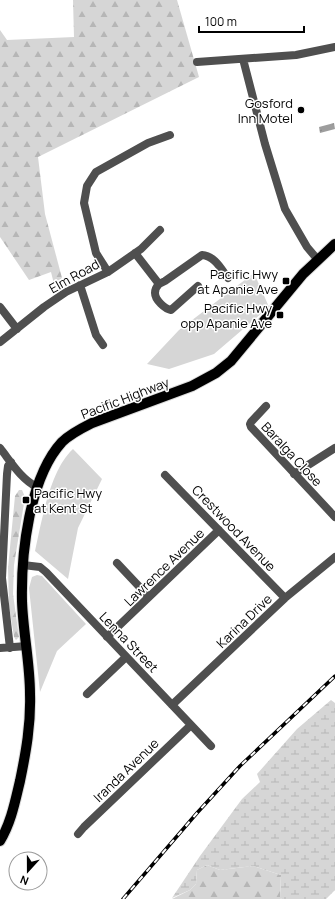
<svg xmlns="http://www.w3.org/2000/svg" width="335" height="899" font-family="Manrope,sans-serif">
<style>
.green{fill:#d6d6d6}
.forest{fill:url(#forest-firs)}
.wetland{fill:url(#wetland-marsh)}
.water{fill:url(#water-ripples)}
.lines{fill:none;stroke-linecap:round;stroke-linejoin:round}
.primary-casing{stroke:#dbdbdb;stroke-width:12}
.street{stroke:#4f4f4f;stroke-width:8}
.primary{stroke:#000;stroke-width:10}
.rail-casing{stroke:#000;stroke-width:3.5}
.rail{stroke:#fff;stroke-width:2;stroke-dasharray:6;stroke-linecap:butt}
.poi-dot{fill:#000;stroke:#fff;stroke-width:1.5}
.labels{text-anchor:middle;dominant-baseline:central;stroke-width:3;stroke-linejoin:round;paint-order:stroke}
.poi-label{font-size:13px;fill:#000;stroke:#fff;text-anchor:end}
.street-label{font-size:13px;fill:#000;stroke:#fff}
</style>
<defs>
<pattern id="forest-firs" width="22" height="20" patternUnits="userSpaceOnUse"><rect width="22" height="20" fill="#d6d6d6"/><path d="M5 1l3.5 6h-7zM16 11l3.5 6h-7z" fill="#b6b6b6"/></pattern>
<pattern id="wetland-marsh" width="20" height="14" patternUnits="userSpaceOnUse"><rect width="20" height="14" fill="#d6d6d6"/><path d="M1 5h8M5 5V1M11 12h8M15 12V8" fill="none" stroke="#b6b6b6"/></pattern>
<pattern id="water-ripples" width="26" height="14" patternUnits="userSpaceOnUse"><rect width="26" height="14" fill="#9d9d9d"/><path d="M2 4q2-2 4 0t4 0M15 11q2-2 4 0t4 0" fill="none" stroke="#858585"/></pattern>
</defs>
<rect width="100%" height="100%" fill="#fff"/>
<path class="green" d="M254,273L269,307L214,354L169,369L147,364L179,330Z
M73,449L102,479L78,528L68,579L35,551C42,520 50,470 73,449Z
M37,575L42,576L86,624L57,651L40,692L29,588L32,577Z"/>
<path class="forest" d="M73,0H177L199,77L38,157L45,214L62,278L54,284L51,272L29,280L0,237V30L7,40L74,37Z
M19,490H22L25,497L14,565L13,594L19,637L16,640L14,637L9,606L8,568L15,496Z
M207,865L220,870L253,866L281,875L280,898L282,899H172L190,890L196,884L197,870Z"/>
<path class="wetland" d="M331,700L335,703V890L326,899H282L280,898L281,875L253,866L220,870L207,865L197,870L196,884L190,890L172,898L200,856L242,799L260,782L257,774L297,729Z"/>
<path class="water" d="M334,123L335,129L320,133L319,127Z"/>
<g class="lines">
<defs>
<path id="primary" d="M0,841C11,823 15,802 20,781C26,752 31,724 30,694C30,663 23,632 22,601C21,554 29,478 62,442C70,434 82,428 92,423L192,386L216,373L231,361L303,274L335,244"/>
</defs>
<use href="#primary" class="primary-casing"/>
<path class="street" d="M243,59L265,144L285,209L307,247L318,260
M197,62L296,55L335,47
M135,253L159,284C157,286 155,290 155,293C155,300 165,309 171,310L198,286
M108,272L96,253L84,203L87,186L96,172L148,143L170,135
M159,284L165,281L202,255C215,256 221,269 228,278
M80,285L96,335L103,345
M0,307L17,329
M0,342L44,307L66,292L108,272L141,249L160,230
M266,406L251,422L250,424L251,427L335,517
M0,448C11,462 21,479 37,487
M294,474L335,448
M165,475L285,598
M117,563L149,597
M23,565L40,567L46,572L211,746
M107,637L219,530
M0,648L27,646
M10,648L2,578L7,474L8,466L11,462
M87,694L126,657
M172,705L285,598L335,557
M78,834L84,827L191,725"/>
<use href="#primary" class="primary"/>
<defs>
<path id="rail" d="M123,899L197,813L240,766L335,676"/>
</defs>
<use href="#rail" class="rail-casing"/>
<use href="#rail" class="rail"/>
</g>
<g class="poi-dot">
<circle cx="301" cy="110" r="4"/>
<rect x="282" y="277" width="8" height="8" rx="2"/>
<rect x="276" y="311" width="8" height="8" rx="2"/>
<rect x="22" y="496" width="8" height="8" rx="2"/>
</g>
<g class="labels">
<g class="poi-label">
<text x="293" y="103">Gosford<tspan x="293" dy="15">Inn Motel</tspan></text>
<text x="278" y="274">Pacific Hwy<tspan x="278" dy="15">at Apanie Ave</tspan></text>
<text x="272" y="308">Pacific Hwy<tspan x="272" dy="15">opp Apanie Ave</tspan></text>
<text x="34" y="493" text-anchor="start">Pacific Hwy<tspan x="34" dy="15">at Kent St</tspan></text>
</g>
<g class="street-label">
<text transform="translate(74 276) rotate(-29)">Elm Road</text>
<text transform="translate(125 398) rotate(-21)">Pacific Highway</text>
<text transform="translate(292 454) rotate(47)">Baralga Close</text>
<text transform="translate(234 528) rotate(46)">Crestwood Avenue</text>
<text transform="translate(164 567) rotate(-44)">Lawrence Avenue</text>
<text transform="translate(244 621) rotate(-44)">Karina Drive</text>
<text transform="translate(129 642) rotate(46)">Lenna Street</text>
<text transform="translate(126 770) rotate(-44)">Iranda Avenue</text>
</g>
</g>
<g transform="translate(28 871) rotate(201)"><circle r="19" fill="#ffffff" stroke="#999999"/>
<path d="M0-3L7 15L0 10L-7 15Z" fill="#000000"/>
<text y="-6" font-size="11" font-weight="bold" text-anchor="middle" fill="#000000">N</text>
</g>
<path d="M199 26v6h105v-6" fill="none" stroke="#000000" stroke-width="2"/>
<text x="205" y="26" font-size="12" fill="#000000" stroke="#ffffff" stroke-width="3" paint-order="stroke">100 m</text>
</svg>
